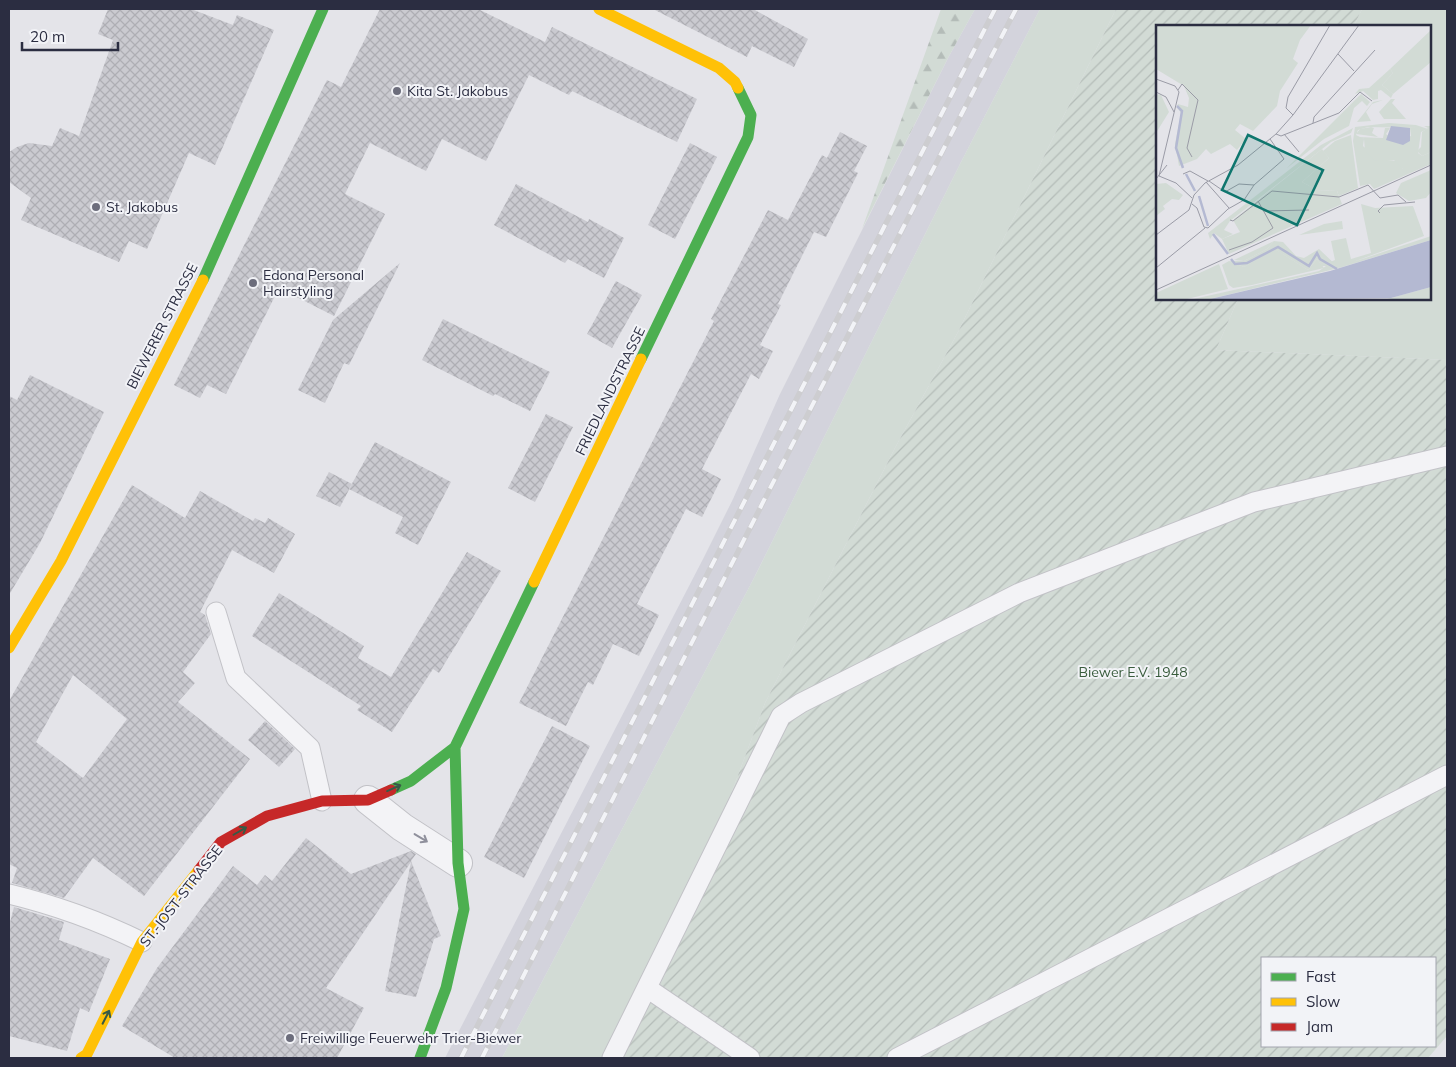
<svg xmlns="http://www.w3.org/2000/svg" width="1456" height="1067" font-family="Mulish,sans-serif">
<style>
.built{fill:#d3d3dc}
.grass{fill:#d2dbd5}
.forest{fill:url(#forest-firs)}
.garden{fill:url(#garden-furrows);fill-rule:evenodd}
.building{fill:url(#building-cross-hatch);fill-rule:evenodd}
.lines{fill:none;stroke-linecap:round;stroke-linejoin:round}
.lane-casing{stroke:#c2c2c7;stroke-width:21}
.street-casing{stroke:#c2c2c7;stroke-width:30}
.lane{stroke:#f3f3f6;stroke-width:19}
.street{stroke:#f3f3f6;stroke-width:28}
.fast{stroke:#4caf50;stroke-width:11}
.slow{stroke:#ffc107;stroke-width:11}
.jam{stroke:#c62828;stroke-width:11}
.rail-casing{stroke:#cdcdd0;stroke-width:5.5}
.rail{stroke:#f2f3f7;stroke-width:4;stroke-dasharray:11;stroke-linecap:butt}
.oneway{stroke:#375a46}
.oneway2{stroke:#8f909c}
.poi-dot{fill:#6c6d7c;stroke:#f2f3f7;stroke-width:2}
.labels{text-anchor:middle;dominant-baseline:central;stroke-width:4;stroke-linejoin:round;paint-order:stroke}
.poi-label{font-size:14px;fill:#2b2d41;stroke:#f2f3f7;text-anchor:start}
.street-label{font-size:14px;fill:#2b2d41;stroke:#f2f3f7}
.park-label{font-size:14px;fill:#395c3d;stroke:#f2f3f7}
.inset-river{fill:none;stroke:#b4b9d2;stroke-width:2.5}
.inset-road{fill:none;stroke:#9a9ba6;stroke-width:1}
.view{fill:#0f766e;fill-opacity:0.15;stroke:#0f766e;stroke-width:2.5}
.inset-edge{fill:none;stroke:#2b2d41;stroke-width:2.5}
</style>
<defs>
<pattern id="forest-firs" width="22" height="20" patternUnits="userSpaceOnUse" patternTransform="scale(1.25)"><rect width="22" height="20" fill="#d2dbd5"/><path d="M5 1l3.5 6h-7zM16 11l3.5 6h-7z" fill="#b4bcb8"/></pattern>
<pattern id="garden-furrows" width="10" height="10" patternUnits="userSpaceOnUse" patternTransform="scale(1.25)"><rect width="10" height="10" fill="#d2dbd5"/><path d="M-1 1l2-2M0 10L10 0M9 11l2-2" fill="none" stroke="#b4bcb8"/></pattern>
<pattern id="building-cross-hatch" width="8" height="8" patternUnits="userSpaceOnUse" patternTransform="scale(1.25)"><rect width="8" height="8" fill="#cacad0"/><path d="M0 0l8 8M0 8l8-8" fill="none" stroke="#aeaeb4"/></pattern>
</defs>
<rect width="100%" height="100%" fill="#e4e4e9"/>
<path class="built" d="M975,9H1040L960,164L755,576L502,1058H445L703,559L733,499L780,394L948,58Z"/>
<path class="grass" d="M1040,9H1116L958,332L896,446L765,703L722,818L601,1058H502L755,576L960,164Z
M1362,9H1447V360L1216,350L1238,299H1430V26H1354Z"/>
<path class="forest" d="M941,9H975L948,58L862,229Z"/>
<path class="garden" d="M1116,9H1362L1354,26H1157V299H1238L1216,350L1447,360V1036L1428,1058H601L722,818L765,703L896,446L958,332ZM1262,958H1435V1046H1262Z"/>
<path class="building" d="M108,9H191L233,25L237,15L274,30L215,165L189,153L147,249L129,241L119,262L21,220L31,198L9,182V152L17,147L29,143L52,146L60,128L79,136L113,40L98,34Z
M380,9H478L545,42L552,27L697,99L677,142L572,91L569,95L529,75L486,161L442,139L426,171L370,143L345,194L385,214L334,316L279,288L226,394L207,385L200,398L174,385L327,80L341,87Z
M653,9H753L808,39L794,67L752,46L747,57Z
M840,132L867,146L854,171L858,173L826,237L814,232L778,304L781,305L760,345L773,351L759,379L751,374L702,469L721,479L702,517L686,509L637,604L659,615L639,656L613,644L593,685L588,682L566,726L519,703L714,321L711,319L768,210L788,220L822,155L827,158Z
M690,143L717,157L675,239L648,225Z
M516,184L588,222L589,219L624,238L604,278L568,259L565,263L494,225Z
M400,263L349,365L344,363L325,403L298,390L333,320Z
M616,281L642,295L612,348L587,334Z
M443,319L550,372L530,411L495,394L493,396L422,360Z
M30,375L104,412L40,543L9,595V396L17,400Z
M546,414L573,427L535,502L508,488Z
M375,442L451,482L418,545L395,533L403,517L349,489Z
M329,472L352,484L340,507L316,496Z
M132,485L185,518L200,491L253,521L255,518L265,523L268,518L295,534L274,573L232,550L200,612L205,615L211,634L183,672L195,683L178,702L250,759L144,896L93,858L64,898L12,883L17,868L9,864V701ZM73,675L127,719L83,778L36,742Z
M467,552L501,571L439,673L433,669L392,732L357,710L361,706L252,636L279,593L364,646L358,658L391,677Z
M265,721L295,749L279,767L248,740Z
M552,726L590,746L524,878L484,857Z
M306,838L351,874L411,851L416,854L411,861L441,936L434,939L416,997L385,991L411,862L326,988L364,1008L337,1058H175L122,1026L157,968L233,866L257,885L265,875L272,881Z
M14,907L64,922L59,940L110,959L89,1012L80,1008L67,1051L9,1036V926Z"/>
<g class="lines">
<defs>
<path id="lane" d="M216,612L236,678L310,748L322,801
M9,894C55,905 99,921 142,942
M647,988L750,1058
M612,1058L781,716L801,703L1019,593L1254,502L1447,456
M897,1058L1447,775"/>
<path id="street" d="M368,800L402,827L458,863"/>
</defs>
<use href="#lane" class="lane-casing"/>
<use href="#street" class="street-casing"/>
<use href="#lane" class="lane"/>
<use href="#street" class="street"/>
<path class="fast" d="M203,280L323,9
M641,359L748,137L751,115L738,88
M391,790L411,781L455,747
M420,1058L446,988L464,909L458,863L455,747L534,582"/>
<path class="slow" d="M599,9L719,68L735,82L738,88
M534,582L641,359
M9,648L61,561L203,280
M81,1058L87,1054L142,942L199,870"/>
<path class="jam" d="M199,870L221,842L267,816L322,801L368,800L391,790"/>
<defs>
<path id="rail" d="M461,1058L995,9
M482,1058C659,708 835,357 1016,9"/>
</defs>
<use href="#rail" class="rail-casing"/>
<use href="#rail" class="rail"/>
</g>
<defs><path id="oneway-shaft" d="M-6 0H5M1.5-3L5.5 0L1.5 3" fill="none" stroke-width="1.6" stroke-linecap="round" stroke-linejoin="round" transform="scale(1.25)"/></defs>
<g class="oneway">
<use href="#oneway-shaft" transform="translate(394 788) rotate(-24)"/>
<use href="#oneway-shaft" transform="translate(240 831) rotate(-30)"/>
<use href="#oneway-shaft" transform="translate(106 1017) rotate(-63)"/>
</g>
<use class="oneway2" href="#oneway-shaft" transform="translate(421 838) rotate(31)"/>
<g class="poi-dot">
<circle cx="397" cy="91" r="5"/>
<circle cx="96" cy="207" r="5"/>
<circle cx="253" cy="283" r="5"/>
<circle cx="290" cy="1038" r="5"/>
</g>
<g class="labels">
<g class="poi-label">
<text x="407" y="91">Kita St. Jakobus</text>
<text x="106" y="207">St. Jakobus</text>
<text x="263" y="275">Edona Personal<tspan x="263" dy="16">Hairstyling</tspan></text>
<text x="300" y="1038">Freiwillige Feuerwehr Trier-Biewer</text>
</g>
<g class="street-label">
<text transform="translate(162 326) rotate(-63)">BIEWERER STRASSE</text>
<text transform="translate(610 391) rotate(-64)">FRIEDLANDSTRASSE</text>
<text transform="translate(181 896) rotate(-52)">ST.-JOST-STRASSE</text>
</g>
<g class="park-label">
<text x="1133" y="672">Biewer E.V. 1948</text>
</g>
</g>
<g transform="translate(1156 25)">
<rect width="275" height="275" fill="#e4e4e9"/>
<path d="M275,5V37L237,69L226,60L237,48L234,44ZM235,74H239L236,78L250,94H228L223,87ZM233,98L260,100V103L212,102L202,105L200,110L208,114L207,121L222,134L242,136L247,144L275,136V139L218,164L214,159L204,161L197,116L199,102ZM268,101H275V127L266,131L261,126L265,122L266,107L272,103ZM197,103L195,108L175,117L74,196L68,205L77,209L66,214L58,208L54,214L52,208L165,120ZM195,110L202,163L183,171L181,166L161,165L146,157L173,133L167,126L179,116ZM275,145V167L270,173L253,176L240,168L245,158ZM205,179L219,183L257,181L268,211L197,237L275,211V215L183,243L174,237L179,235L175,216L190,213L195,234L215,228ZM186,196L187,204L143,210L168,199ZM118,216L111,224L88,236L78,235ZM119,224L152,245L161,234L168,243L96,260L77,263L73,260L66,240L73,236L88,242ZM63,239L72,264L27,275H0V268ZM275,262V275H227L235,273Z" fill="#d2dbd5"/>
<path d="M0,0H155L144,15L137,34L142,38L124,66L121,81L97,106L84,99L79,105L90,114L85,120L81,125L74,119L55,129L50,124L41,134L23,141L19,119L25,88L21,82L22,79L32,82L33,73L28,61L0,44ZM234,44L237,48L226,60L237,69L235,73L225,65L222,66V74L217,75L207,66L199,69L203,64L213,63ZM0,69L5,70L13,87L0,108ZM205,69L214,77L211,81L206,76L198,83L193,101L168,114L131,143ZM227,75L216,79L210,87L215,96L201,97L217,77ZM260,100L272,104L265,107L262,128L266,131L275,127V136L255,144H247L238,135L219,136L209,126L208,114L201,112L227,113L229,103H234L230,109L239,116L255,111L254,103H260ZM10,158L27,170L23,175L16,174L7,181L9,184L0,191V159ZM118,216L127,217L140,231L148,233L163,224L183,243L50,275H33L163,246L170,241H166L161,234L152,245L120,225L88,242L73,236H88L111,224Z" fill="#d2dbd5"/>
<path d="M215,102L218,103L216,108L222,112L200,109L204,104Z" fill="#d2dbd5"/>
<path d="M166,124L173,133L146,157L161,165L181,166L186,179L73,229L66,214L84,207L77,195Z" fill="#d2dbd5"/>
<path d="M235,101L254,103V116L247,120L230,115ZM275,215V262L235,273L50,275L174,246Z" fill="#b4b9d2"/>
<path class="inset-river" d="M21,81L26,86L20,123L27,143M30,149L39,166M43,171L52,201M57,209L72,229M75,234L79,239L91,238L122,222L153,241L161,228L164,234L181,244"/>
<path class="inset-road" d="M182,29L198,46M0,54L19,61L23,67L3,151M22,65L26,59L42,75L31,123L36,132M0,67L10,72L18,87M137,90L130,83L132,72L174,0M157,98L158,92L219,25M120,109L125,111L183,88L204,67L216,76M128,109L143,127M27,149L34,146L52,156M3,151L20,158L36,173M0,154L11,140M53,156L69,167L83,159L98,160M50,157L73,183M36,179L41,183L48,202L52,203L72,184L88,175L98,160L128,134L114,114M107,186L153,185M224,188L222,186L228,180L259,177M74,195L77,196L116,166L183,172L212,160L224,173L242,170L250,177M0,210L33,185L38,170L49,158L82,140L120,109L137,90L203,0M73,225L96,217L117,203L102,176M0,243L49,203M0,265L275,140"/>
<path class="view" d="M92,110L167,145L141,200L66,165Z"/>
<rect width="275" height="275" class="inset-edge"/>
</g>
<rect width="1456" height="1067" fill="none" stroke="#2b2d41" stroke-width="20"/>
<rect x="1261" y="957" width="175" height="90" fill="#f2f3f7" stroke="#a2a4ae"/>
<rect x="1271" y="973" width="25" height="8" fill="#4caf50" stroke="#a2a4ae"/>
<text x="1306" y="982" font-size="15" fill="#2b2d41">Fast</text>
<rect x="1271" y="998" width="25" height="8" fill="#ffc107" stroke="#a2a4ae"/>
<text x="1306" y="1007" font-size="15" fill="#2b2d41">Slow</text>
<rect x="1271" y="1023" width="25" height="8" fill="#c62828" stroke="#a2a4ae"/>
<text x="1306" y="1032" font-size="15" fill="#2b2d41">Jam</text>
<path d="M22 42v8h96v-8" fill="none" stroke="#2b2d41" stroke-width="2.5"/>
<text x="30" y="42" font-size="15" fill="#2b2d41" stroke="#f2f3f7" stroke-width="4" paint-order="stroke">20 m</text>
</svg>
